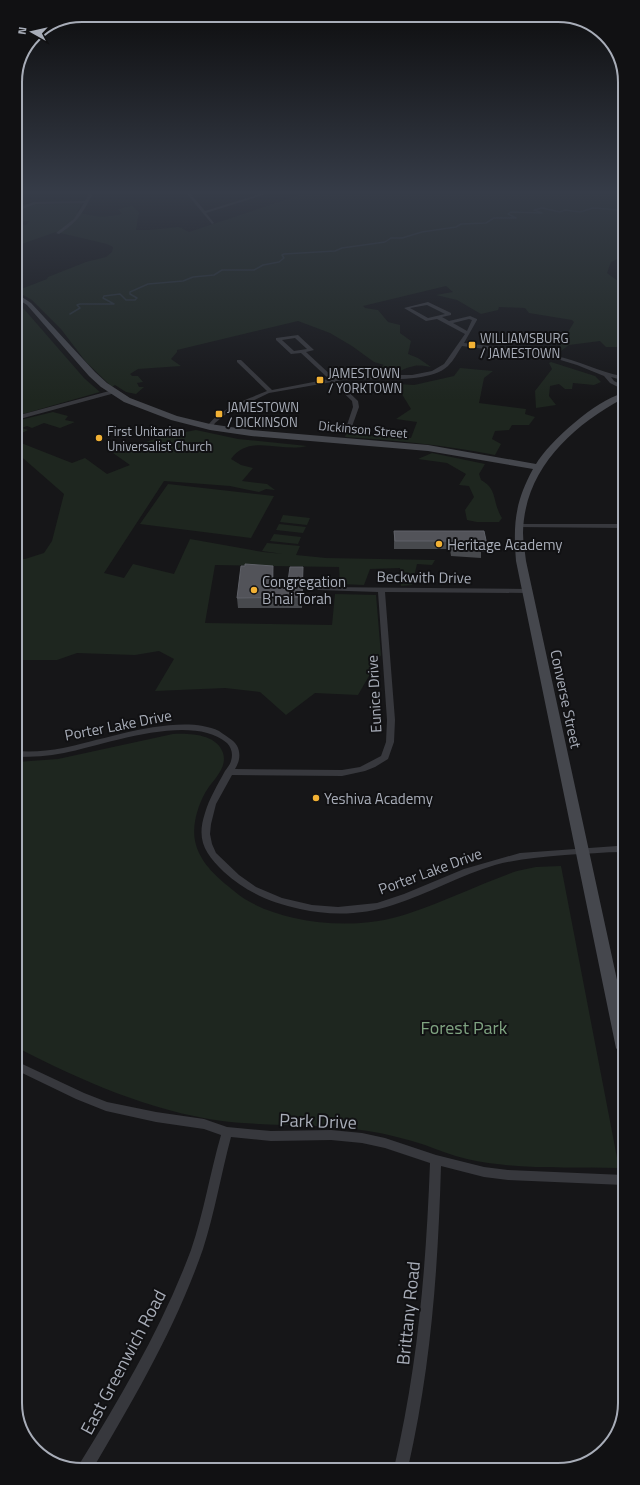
<svg xmlns="http://www.w3.org/2000/svg" width="640" height="1485" font-family="'Titillium Web',sans-serif">
<style>
.green{fill:#1e261f}
.lines{fill:none;stroke-linecap:round;stroke-linejoin:round}
.stream{stroke:#2c353c;stroke-width:1.5}
.street{fill:#37383d;fill-rule:evenodd}
.secondary{fill:#45474d;fill-rule:evenodd}
.wall{fill:#47494d}
.shaded-wall{fill:#2f3033}
.building{fill:#525359;stroke:#5f6168}
.poi-dot{fill:#f2b134;stroke:#111113;stroke-width:1.5}
.labels{text-anchor:middle;dominant-baseline:central;stroke-width:4;stroke-linejoin:round;paint-order:stroke}
.far-poi-label{font-size:13px;fill:#a8adb8;stroke:#111113;text-anchor:start}
.far-street-label{font-size:13px;fill:#a8adb8;stroke:#111113}
.poi-label{font-size:15px;fill:#a8adb8;stroke:#111113;text-anchor:start}
.street-label{font-size:15px;fill:#a8adb8;stroke:#111113}
.near-park-label{font-size:18px;fill:#7fa381;stroke:#111113}
.near-street-label{font-size:18px;fill:#a8adb8;stroke:#111113}
.rim{fill:none;stroke:#a8adb8;stroke-width:2}
</style>
<rect width="100%" height="100%" fill="#161618"/>
<path class="green" d="M306,193H622V257L611,262L607,273L622,284V347H606L600,341L569,345L561,351H557L574,322L572,320L529,313L525,308L499,307L498,310L481,314L457,300L436,295L453,292L446,286L363,306L365,308L378,310L388,322L400,325V333L411,341L408,354L418,358L431,367C426,366 419,365 414,366C398,369 395,379 377,369L384,365L374,362L352,346L330,333L298,321L177,350V352L171,359L181,366L138,369L130,374L132,376H138L143,382L137,383L139,387H144L136,394L126,392L115,385L112,387L86,362L61,329L32,300L16,291L47,279L48,277L86,262L106,257L112,252L113,247L107,244L56,232L16,246V226L26,225L29,221L16,222L15,206L21,204L82,203L77,212C94,217 105,218 122,214L118,209L132,206L139,212L136,230H148L179,227L189,232Z
M16,302L24,309L84,378L100,392L16,416Z
M551,362L595,376L601,382L594,385L573,383L572,389H565L559,384L550,386L549,396L556,405L536,408L535,391L552,369L549,363Z
M460,368L493,371L484,378L479,403L526,409L525,414L535,417L529,425H512L509,430L495,431L492,439L501,444L495,455C445,445 395,440 345,437L346,434L411,438L417,422L396,419L411,409C406,400 400,393 398,384L414,385L454,376Z
M53,412L68,416L65,420L75,422L60,428L44,423L32,428L27,426L22,428L28,430L16,436V421Z
M196,430L238,439L307,446C281,453 250,433 231,459L241,465L253,468L242,481L267,484L275,490L266,489L259,492L230,486L164,481L104,573L124,578L133,564L174,574L190,539L263,552L283,554L262,551L267,543L300,546L296,555L326,558L435,560L432,565L417,564L412,585L401,586L400,568L370,569L364,585L340,584L339,567L215,565L205,623L332,625L335,594L376,595L381,655L358,695L315,693L286,715L260,692L225,688L155,691L174,659L159,651L135,655L77,653L57,660H17L16,559H25L44,553L52,541L64,494L16,452V441L72,463L85,458L107,474L130,465L113,453L164,436Z
M432,453L485,464L479,474L481,480C498,489 492,502 502,518L499,522H477L467,520L465,510L474,497L469,486L459,485L466,474L447,463L418,459Z
M168,484L274,496L251,538L140,524Z
M283,515L310,518L307,525L280,522Z
M279,524L306,527L303,533L276,530Z
M274,534L301,537L298,544L270,541Z
M173,734C189,733 217,734 223,753C228,769 212,780 205,793C197,808 191,828 196,845C202,865 218,878 234,891C250,905 273,913 294,918C331,926 371,926 407,914C444,902 480,884 517,871L536,867L561,866L619,1168C568,1167 516,1170 467,1159C453,1156 439,1150 425,1145C407,1139 387,1134 368,1131C320,1123 270,1127 222,1121C150,1111 82,1081 18,1048L17,762L58,759Z"/>
<g class="lines">
<path class="stream" d="M70,314L80,308L77,305L80,304H114L103,298L104,296L120,294L126,300H135L137,298L130,294V292L148,284L183,281L193,277L214,275L222,270H254L263,265L279,262L284,258L282,255L284,254L335,251L342,248L385,242L391,238H402L422,232L456,227L461,224L486,223L494,218H516L508,214L511,212L542,213L534,210L542,208L560,212L565,210L580,212L593,208L622,210"/>
<path class="street" d="M89,193H93C84,211 78,222 59,234L56,233L74,219L84,203L35,204L15,212V209L34,202L85,201Z
M186,193H190L205,211L263,193H269L206,213L214,223L212,224Z
M428,302L451,313V315L442,317L449,321L470,316L477,319V320L464,343C494,347 525,349 555,356C578,360 599,372 622,376V380L611,377L614,381L622,385V389L610,383L604,376L577,365L554,358L462,346C458,352 454,360 448,366C427,386 366,376 337,381L358,401L359,407L350,432L345,431L353,407L352,401L332,382L269,393L226,414L215,423L212,428L207,427C218,409 248,399 267,391L237,362V360H241L272,390L329,379L301,353L291,354L276,340V338L298,335L314,350L306,352L334,378L350,375H412L432,371L444,364L465,334L437,319L426,321L404,308ZM427,305L445,314L428,318L410,308ZM469,319L472,320L467,331L453,323ZM295,338L307,349L294,351L282,340Z
M113,390L115,391V393L16,420V416Z
M519,524H623V528L517,527V525Z
M320,587L527,589L530,591L527,593L385,592L395,720L394,742L388,759L375,767L365,771L342,776L232,775L216,804L211,824L210,834L212,844L216,853L239,875L256,887L282,898L312,905L338,907L377,903L404,894L464,869L520,853L617,846H623L624,852C604,852 584,854 565,855C541,857 518,859 495,865C460,875 428,894 393,905C363,915 331,916 300,909C271,903 246,892 224,872C205,854 196,840 205,813C209,799 218,784 225,771C227,768 230,765 231,761C233,755 232,748 227,743C191,712 105,745 64,753C48,756 33,757 17,757V751C32,752 48,751 63,748C104,740 179,712 219,731C222,733 226,736 229,738C241,745 242,758 235,769L342,770L360,767L381,756L386,742L387,720L378,592L318,590L317,589L318,588Z
M18,1062L84,1093L107,1102L156,1112L204,1119L227,1127L271,1131L331,1130L362,1133L385,1138L436,1155L484,1167L508,1170L624,1175V1185L508,1180L484,1177L441,1166C438,1269 431,1367 408,1468H394C418,1365 426,1268 430,1163L385,1148L362,1143L331,1140L271,1141L231,1137C221,1174 215,1212 203,1249C176,1327 134,1399 92,1470H79L78,1468L80,1463C122,1395 163,1325 191,1250C204,1212 210,1173 221,1135L204,1129L156,1122L106,1111L76,1099L18,1071Z"/>
<path class="secondary" d="M16,293L31,303L95,372L107,383L130,398L177,416L210,424L251,430L428,445L536,464C549,442 597,399 622,394V399C571,427 524,470 523,533C523,542 525,552 526,561L624,1012V1054L619,1052L616,1048L516,561C513,524 515,502 533,469L428,451L251,436L210,430L171,420L124,402L101,387L89,376L27,305L16,298Z"/>
</g>
<path class="wall" d="M394,531L487,545L486,552H481V558L451,556L450,549H394Z
M274,576L273,588H287L303,577L302,608H238L237,598Z"/>
<path class="shaded-wall" d="M273,566L274,576L273,598L272,588Z"/>
<path class="building" d="M394,531H484L487,545H480L481,550L452,549L451,541H395Z
M245,564L273,566L272,588H287L290,567H303L302,597L237,598L241,566H245Z"/>
<linearGradient id="sky" x2="0" y2="1"><stop stop-color="#0c0c0d"/><stop offset="0.48" stop-color="#363c48"/><stop offset="1" stop-color="#363c48" stop-opacity="0"/></linearGradient>
<rect width="640" height="401" fill="url(#sky)"/>
<g class="poi-dot">
<rect x="468" y="341" width="8" height="8" rx="2"/>
<rect x="316" y="376" width="8" height="8" rx="2"/>
<rect x="215" y="410" width="8" height="8" rx="2"/>
<circle cx="99" cy="438" r="4"/>
<circle cx="439" cy="544" r="4"/>
<circle cx="254" cy="590" r="4"/>
<circle cx="316" cy="798" r="4"/>
</g>
<g class="labels">
<g class="far-poi-label">
<text x="480" y="338">WILLIAMSBURG<tspan x="480" dy="15">/ JAMESTOWN</tspan></text>
<text x="328" y="373">JAMESTOWN<tspan x="328" dy="15">/ YORKTOWN</tspan></text>
<text x="227" y="407">JAMESTOWN<tspan x="227" dy="15">/ DICKINSON</tspan></text>
<text x="107" y="431">First Unitarian<tspan x="107" dy="15">Universalist Church</tspan></text>
</g>
<g class="far-street-label">
<text transform="translate(363 429) rotate(5)">Dickinson Street</text>
</g>
<g class="poi-label">
<text x="447" y="544">Heritage Academy</text>
<text x="262" y="581">Congregation<tspan x="262" dy="17">B'nai Torah</tspan></text>
<text x="324" y="798">Yeshiva Academy</text>
</g>
<g class="street-label">
<text transform="translate(424 577) rotate(1)">Beckwith Drive</text>
<text transform="translate(374 694) rotate(-93)">Eunice Drive</text>
<text transform="translate(566 699) rotate(78)">Converse Street</text>
<text transform="translate(118 725) rotate(-11)">Porter Lake Drive</text>
<text transform="translate(430 871) rotate(-20)">Porter Lake Drive</text>
</g>
<g class="near-park-label">
<text x="464" y="1027">Forest Park</text>
</g>
<g class="near-street-label">
<text transform="translate(318 1121) rotate(2)">Park Drive</text>
<text transform="translate(408 1313) rotate(-84)">Brittany Road</text>
<text transform="translate(123 1362) rotate(-62)">East Greenwich Road</text>
</g>
</g>
<path d="M0 0H640V1485H0ZM82 22H558A60 60 0 0 1 618 82V1403A60 60 0 0 1 558 1463H82A60 60 0 0 1 22 1403V82A60 60 0 0 1 82 22Z" fill="#111113" fill-rule="evenodd"/>
<path class="rim" d="M82 22H558A60 60 0 0 1 618 82V1403A60 60 0 0 1 558 1463H82A60 60 0 0 1 22 1403V82A60 60 0 0 1 82 22Z"/>
<g transform="translate(32 32) rotate(278)" stroke="#111113" stroke-width="3" paint-order="stroke">
<path d="M0-3L7 15L0 10L-7 15Z" fill="#a8adb8"/>
<text y="-6" font-size="11" font-weight="bold" text-anchor="middle" fill="#a8adb8">N</text>
</g>
</svg>
